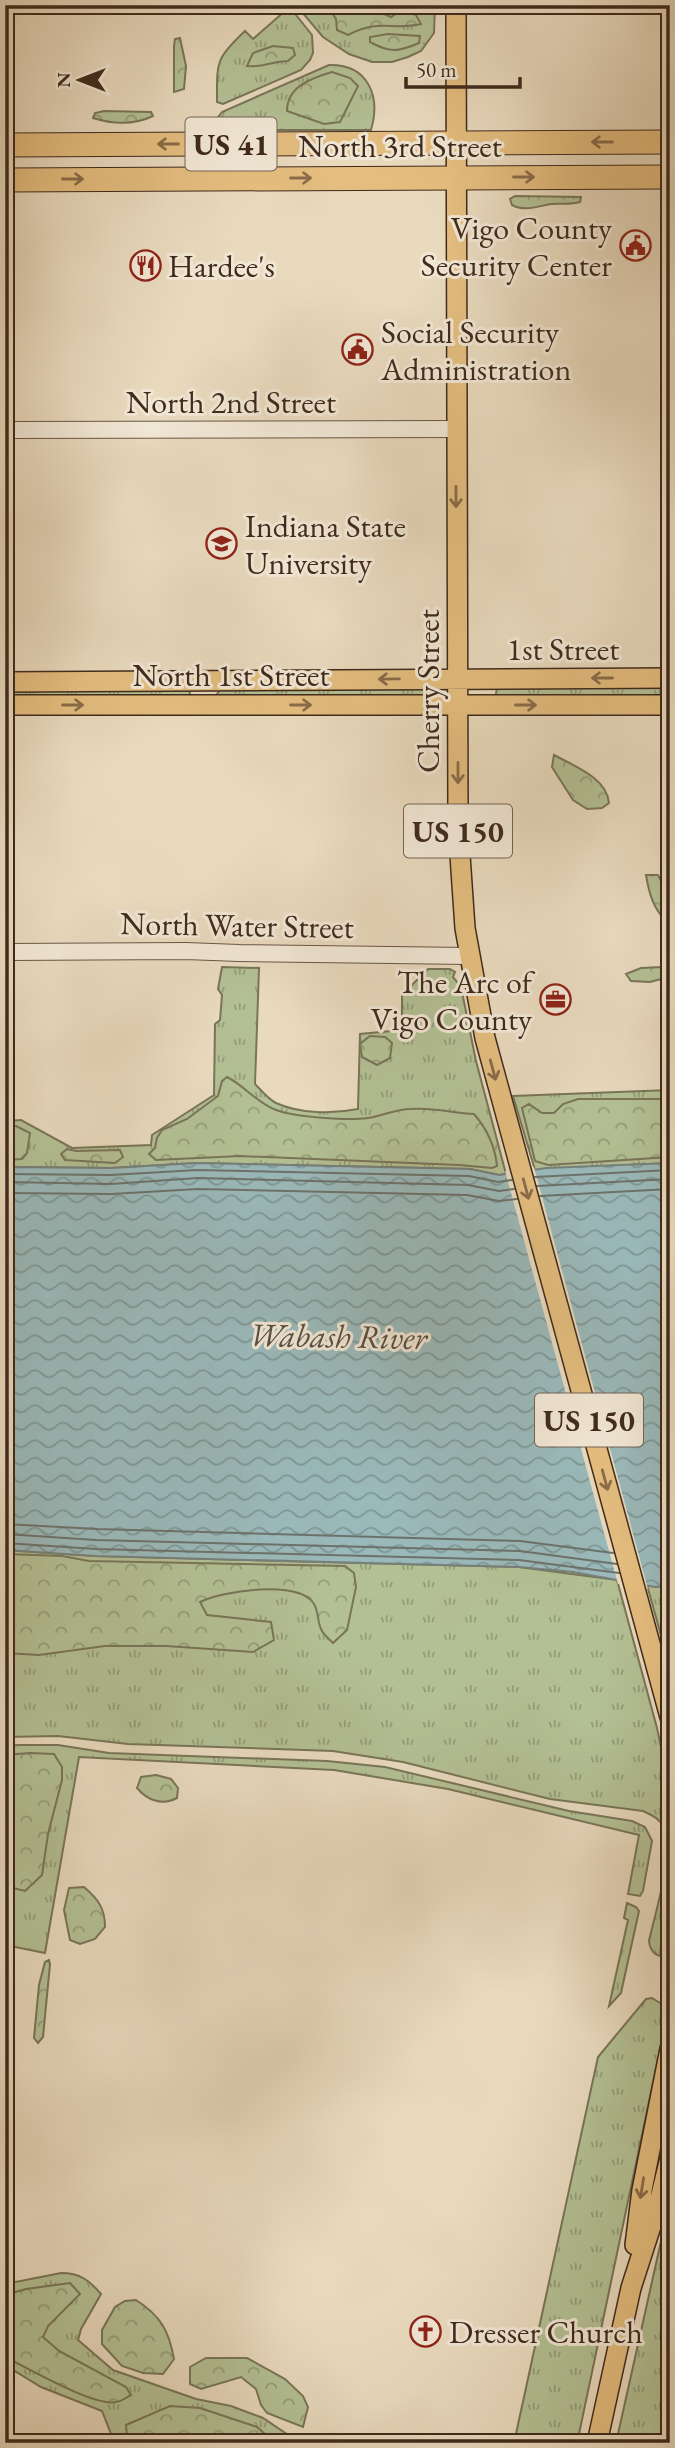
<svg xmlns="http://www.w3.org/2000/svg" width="675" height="2448" font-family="'EB Garamond',serif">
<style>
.grass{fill:url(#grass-tufts);stroke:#797558;stroke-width:2}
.forest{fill:url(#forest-crowns);stroke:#797558;stroke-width:2}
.water{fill:url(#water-waves);stroke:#76807b;stroke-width:2}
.pier{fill:#e9dabe}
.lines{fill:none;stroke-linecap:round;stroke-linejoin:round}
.shore{stroke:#6c726b;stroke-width:2}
.minor-casing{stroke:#6a5644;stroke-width:18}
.major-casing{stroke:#3f2a1c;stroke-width:22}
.highway-casing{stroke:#3f2a1c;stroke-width:25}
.minor{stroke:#f1e7d5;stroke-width:16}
.major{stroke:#e4bd7f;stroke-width:19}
.highway{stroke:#e4bd7f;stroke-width:23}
.oneway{stroke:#896c49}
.labels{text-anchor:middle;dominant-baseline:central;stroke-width:6;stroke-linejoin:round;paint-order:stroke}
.shield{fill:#f1e7d5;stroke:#746354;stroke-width:2}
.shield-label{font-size:30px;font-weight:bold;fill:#3f2a1c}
.street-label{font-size:32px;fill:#3f2a1c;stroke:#f1e7d5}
.poi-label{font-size:32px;fill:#3f2a1c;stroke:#f1e7d5;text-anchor:start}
.water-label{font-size:33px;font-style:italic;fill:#564e44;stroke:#f1e7d5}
</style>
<defs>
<pattern id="grass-tufts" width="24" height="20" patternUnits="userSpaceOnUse" patternTransform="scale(1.75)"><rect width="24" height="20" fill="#b3c094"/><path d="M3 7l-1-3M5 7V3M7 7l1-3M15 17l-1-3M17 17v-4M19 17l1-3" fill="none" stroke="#939c78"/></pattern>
<pattern id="forest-crowns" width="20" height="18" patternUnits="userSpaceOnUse" patternTransform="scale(1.75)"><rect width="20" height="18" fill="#b3c094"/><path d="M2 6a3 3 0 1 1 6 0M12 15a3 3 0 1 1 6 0" fill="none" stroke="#939c78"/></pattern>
<pattern id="water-waves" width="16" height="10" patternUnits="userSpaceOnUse" patternTransform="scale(1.75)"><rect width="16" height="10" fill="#9ab9ba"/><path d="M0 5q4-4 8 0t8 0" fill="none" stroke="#7f9796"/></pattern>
</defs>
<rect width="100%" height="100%" fill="#e9dabe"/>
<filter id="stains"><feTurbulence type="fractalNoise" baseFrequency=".00286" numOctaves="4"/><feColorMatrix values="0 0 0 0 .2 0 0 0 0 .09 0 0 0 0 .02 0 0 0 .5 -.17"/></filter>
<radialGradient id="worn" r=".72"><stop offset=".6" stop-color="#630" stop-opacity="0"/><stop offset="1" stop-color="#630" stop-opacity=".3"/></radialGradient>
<path class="grass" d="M280,5H288L312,35L313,53L310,60L301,70L223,104L217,102C217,62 215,59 245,31L253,39L285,11Z
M296,5H435L434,33L421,51L408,57L392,62H372L349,54L323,37Z
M329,65C368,64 381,96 371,130H227L218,125L216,120L222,112Z
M670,686V696H497L496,694L497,688Z
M426,687V697L219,696L217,694L221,689Z
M5,689H187L190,693L189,697L5,699Z
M222,967L259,968L255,1084C261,1090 268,1099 276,1103C300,1114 333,1114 358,1109L360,1034L402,1030V995L428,969H450L455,972L453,977L461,987L476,1061L506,1174L499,1175L470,1169L197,1163L111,1168L5,1167V1121L21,1120L72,1148L151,1145L152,1135L214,1095L215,1024L220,1020L222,995L218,989Z
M670,1090V1163L535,1170L513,1096Z
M5,1550L95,1556L519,1567L617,1580L657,1728L670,1789V1954C658,1960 650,1952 649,1941C654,1918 674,1851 666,1832C662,1820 654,1816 643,1811L550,1799L403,1762L333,1751L128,1744L58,1736L5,1737Z
M647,1585L670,1586V1668Z
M19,1745H58L109,1753L327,1761L385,1767L569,1811L632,1821L645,1827L652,1841L643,1891L640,1896L628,1894L639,1835L448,1789L334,1770L79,1757L45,1953L5,1945L9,1914L5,1908V1746Z
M627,1903L636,1907L639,1911L621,1993L609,2006L628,1920L624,1918Z
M652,1998L665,2006L667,2016L579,2434L575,2443H514L598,2057L646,1999Z
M670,2201V2443H616Z
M61,2273C80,2273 89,2280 101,2294L81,2329L78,2340L113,2370L196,2399L231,2406L263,2418L300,2443H105L111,2434L102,2411L41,2387L5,2365V2284Z"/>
<path class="forest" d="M327,5H374L377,11L391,17L402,10L416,15L421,24C391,31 380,18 348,35L337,30L336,19Z
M388,34L420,36L419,43C398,52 390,53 370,42V37Z
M180,38L186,66L184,89L174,92V46L175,39Z
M273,46L293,48L295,55L288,61C273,61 262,68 247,66L253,53Z
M332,72L350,78L358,86L340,122L324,124L287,111C287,86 312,78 332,72Z
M104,111L151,112L153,116C134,125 112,124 93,118L95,113Z
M515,196L581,197L580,202C570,205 561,203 551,204C538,206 525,212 512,205L510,199Z
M554,755C574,766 607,778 609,803L602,808L587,809L573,800L552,767Z
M646,875H658L670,898V920L666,921C653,908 649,893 646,875Z
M662,967L670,972L665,978L650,982L631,981L626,974L641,968Z
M370,1036L385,1037L392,1043L390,1058L377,1065L362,1057L360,1044Z
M227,1077C245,1086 257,1103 276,1110C295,1117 347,1121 368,1118C382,1116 396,1109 410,1109C432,1107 453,1113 474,1114C487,1129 495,1146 497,1166L492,1168L459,1165L240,1156L156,1160L149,1154L155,1148L157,1138L162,1130L187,1119L218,1096L222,1081Z
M670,1096V1157L548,1165L535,1161L522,1108L529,1104L542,1113H554L563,1104L578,1099H665Z
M5,1126H16L30,1133L27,1153L22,1159L5,1160Z
M67,1149L76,1151L120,1150L123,1157L115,1163L65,1160L61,1154Z
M5,1554L62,1556L89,1561L345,1566L354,1573L356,1587L347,1630L333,1643C329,1639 324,1635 322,1631C317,1623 319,1612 314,1604C299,1579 221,1591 200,1602L207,1615L271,1622L274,1640L253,1652L166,1646H105L39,1655L5,1653Z
M30,1753L54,1754L62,1767V1780L48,1834L42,1875L25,1891L5,1886V1755Z
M156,1775L171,1779L178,1788L177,1798C162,1806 147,1800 137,1788L141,1777Z
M84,1887C98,1899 105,1908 105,1927L95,1939L80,1944L70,1940L64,1910L69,1888Z
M49,1960L50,1964L43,2037L38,2043L34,2038L39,1985L45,1962Z
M70,2283L80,2294L48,2326L43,2337L59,2351L126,2387L131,2395C127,2397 121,2402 116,2402C94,2407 28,2368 5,2357V2295L26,2289Z
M136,2300C161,2316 169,2331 174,2359L163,2374L143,2373L122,2366L102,2344V2330L115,2307L125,2301Z
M206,2358H247L285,2379L303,2396L308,2407L303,2427L267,2413L261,2405L256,2389L241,2377L201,2389L190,2384V2367Z
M170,2406L200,2408L257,2427L275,2443H124L127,2437L126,2425Z"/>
<path class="water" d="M197,1163L470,1169L499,1175L546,1168L670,1163V1586L655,1587L573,1572L519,1567L95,1556L5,1550V1167L111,1168Z"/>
<path class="pier" d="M534,1167L648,1589L618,1584L505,1171Z"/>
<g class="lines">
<path class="shore" d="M5,1174L111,1175L197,1170L469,1176L498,1182L512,1180
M535,1177L670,1170
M5,1182L111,1184L198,1178L468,1185L499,1191L514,1189
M537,1186L670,1179
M5,1193L111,1194L198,1189L467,1195L499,1201L517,1199
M540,1196L670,1189
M5,1524L97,1529L520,1541L613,1553
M5,1534L96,1540L520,1551L617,1564
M5,1543L96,1549L519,1560L619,1573"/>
<defs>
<path id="minor" d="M5,430L456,429
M5,952L186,951L239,953L469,956"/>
<path id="major" d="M456,5L458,826L465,928L485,1038L670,1717
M5,682L670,678
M5,705H670
M635,2245L642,2190L670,2049
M597,2443L631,2288L661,2195L670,2158"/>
<path id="highway" d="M5,145L670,142
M5,180L670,177"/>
</defs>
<use href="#minor" class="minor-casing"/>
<use href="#major" class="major-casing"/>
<use href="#highway" class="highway-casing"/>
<use href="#minor" class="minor"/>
<use href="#major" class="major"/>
<use href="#highway" class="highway"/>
</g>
<defs><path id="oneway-shaft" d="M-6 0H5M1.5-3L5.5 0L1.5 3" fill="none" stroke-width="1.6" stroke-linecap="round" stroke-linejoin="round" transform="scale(1.75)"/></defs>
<g class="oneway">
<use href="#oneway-shaft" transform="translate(602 142) rotate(180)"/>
<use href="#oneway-shaft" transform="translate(168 144) rotate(180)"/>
<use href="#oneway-shaft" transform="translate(524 177)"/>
<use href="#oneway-shaft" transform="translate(301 178)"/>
<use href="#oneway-shaft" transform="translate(73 179)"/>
<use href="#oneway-shaft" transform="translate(456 497) rotate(90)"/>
<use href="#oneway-shaft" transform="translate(602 678) rotate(180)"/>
<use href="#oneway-shaft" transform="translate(389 679) rotate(179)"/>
<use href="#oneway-shaft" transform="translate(73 705)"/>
<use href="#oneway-shaft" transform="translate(301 705)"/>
<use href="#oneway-shaft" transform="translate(526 705)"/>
<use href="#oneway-shaft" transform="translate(458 773) rotate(90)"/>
<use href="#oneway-shaft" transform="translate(493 1070) rotate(75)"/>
<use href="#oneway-shaft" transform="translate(526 1189) rotate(75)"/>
<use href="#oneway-shaft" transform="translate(605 1480) rotate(75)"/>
<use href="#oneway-shaft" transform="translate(642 2188) rotate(99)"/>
</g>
<defs>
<symbol id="civic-ring" viewBox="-11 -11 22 22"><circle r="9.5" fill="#f1e7d5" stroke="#8f2418" stroke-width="1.5"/><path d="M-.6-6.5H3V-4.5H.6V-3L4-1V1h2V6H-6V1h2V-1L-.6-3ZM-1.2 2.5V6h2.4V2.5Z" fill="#8f2418"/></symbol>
<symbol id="restaurant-ring" viewBox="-11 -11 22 22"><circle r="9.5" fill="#f1e7d5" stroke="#8f2418" stroke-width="1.5"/><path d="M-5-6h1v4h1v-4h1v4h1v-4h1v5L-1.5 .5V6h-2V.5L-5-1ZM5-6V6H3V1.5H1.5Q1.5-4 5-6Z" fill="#8f2418"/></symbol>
<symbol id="university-ring" viewBox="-11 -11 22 22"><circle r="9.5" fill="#f1e7d5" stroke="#8f2418" stroke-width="1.5"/><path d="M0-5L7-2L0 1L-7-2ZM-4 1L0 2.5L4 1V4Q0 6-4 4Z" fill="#8f2418"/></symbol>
<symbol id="office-ring" viewBox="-11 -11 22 22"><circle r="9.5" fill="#f1e7d5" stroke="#8f2418" stroke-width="1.5"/><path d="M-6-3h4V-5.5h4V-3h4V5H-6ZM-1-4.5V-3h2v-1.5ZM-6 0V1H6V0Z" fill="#8f2418"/></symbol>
<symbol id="church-ring" viewBox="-11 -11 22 22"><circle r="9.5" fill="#f1e7d5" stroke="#8f2418" stroke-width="1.5"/><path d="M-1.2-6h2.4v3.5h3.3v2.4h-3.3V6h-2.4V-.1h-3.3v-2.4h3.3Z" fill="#8f2418"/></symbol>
</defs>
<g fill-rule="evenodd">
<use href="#civic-ring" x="618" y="228" width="35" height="35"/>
<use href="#restaurant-ring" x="128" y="248" width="35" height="35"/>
<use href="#civic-ring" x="340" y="332" width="35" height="35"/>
<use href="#university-ring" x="204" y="526" width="35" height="35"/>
<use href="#office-ring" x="538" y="982" width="35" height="35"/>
<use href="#church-ring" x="408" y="2314" width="35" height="35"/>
</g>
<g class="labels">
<g class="shield">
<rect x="185.5" y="117.5" width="91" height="53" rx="5"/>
<rect x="404" y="804.5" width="108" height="53" rx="5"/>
<rect x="535" y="1393.5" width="108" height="53" rx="5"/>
</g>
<g class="shield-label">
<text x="231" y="144">US 41</text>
<text x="458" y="831">US 150</text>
<text x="589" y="1420">US 150</text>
</g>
<g class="street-label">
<text x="400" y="146">North 3rd Street</text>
<text x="231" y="402">North 2nd Street</text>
<text x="563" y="649">1st Street</text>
<text x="231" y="675">North 1st Street</text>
<text transform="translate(428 691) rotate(-90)">Cherry Street</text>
<text transform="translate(237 925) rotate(1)">North Water Street</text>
</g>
<g class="poi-label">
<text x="612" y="228" text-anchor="end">Vigo County<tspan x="612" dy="37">Security Center</tspan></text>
<text x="168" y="266">Hardee's</text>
<text x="381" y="332">Social Security<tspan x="381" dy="37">Administration</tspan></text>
<text x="245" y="526">Indiana State<tspan x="245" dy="37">University</tspan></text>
<text x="532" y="982" text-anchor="end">The Arc of<tspan x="532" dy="37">Vigo County</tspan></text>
<text x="449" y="2332">Dresser Church</text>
</g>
<g class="water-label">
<text transform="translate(338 1336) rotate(1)">Wabash River</text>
</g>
</g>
<rect width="675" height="2448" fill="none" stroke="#e9dabe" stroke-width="28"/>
<rect x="7" y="7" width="661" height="2434" fill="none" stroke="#3f2a1c" stroke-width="3.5"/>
<rect x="14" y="14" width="647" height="2420" fill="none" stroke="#3f2a1c" stroke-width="2"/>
<g transform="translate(80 80) rotate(270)" stroke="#f1e7d5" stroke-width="5" paint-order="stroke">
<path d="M0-5L12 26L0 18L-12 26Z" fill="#3f2a1c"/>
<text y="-10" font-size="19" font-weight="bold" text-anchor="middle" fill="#3f2a1c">N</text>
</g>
<path d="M406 77v10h114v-10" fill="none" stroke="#3f2a1c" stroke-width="3.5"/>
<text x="416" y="77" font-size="21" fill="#3f2a1c" stroke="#f1e7d5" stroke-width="5" paint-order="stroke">50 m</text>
<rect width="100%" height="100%" filter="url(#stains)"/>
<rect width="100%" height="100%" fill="url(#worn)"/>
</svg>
